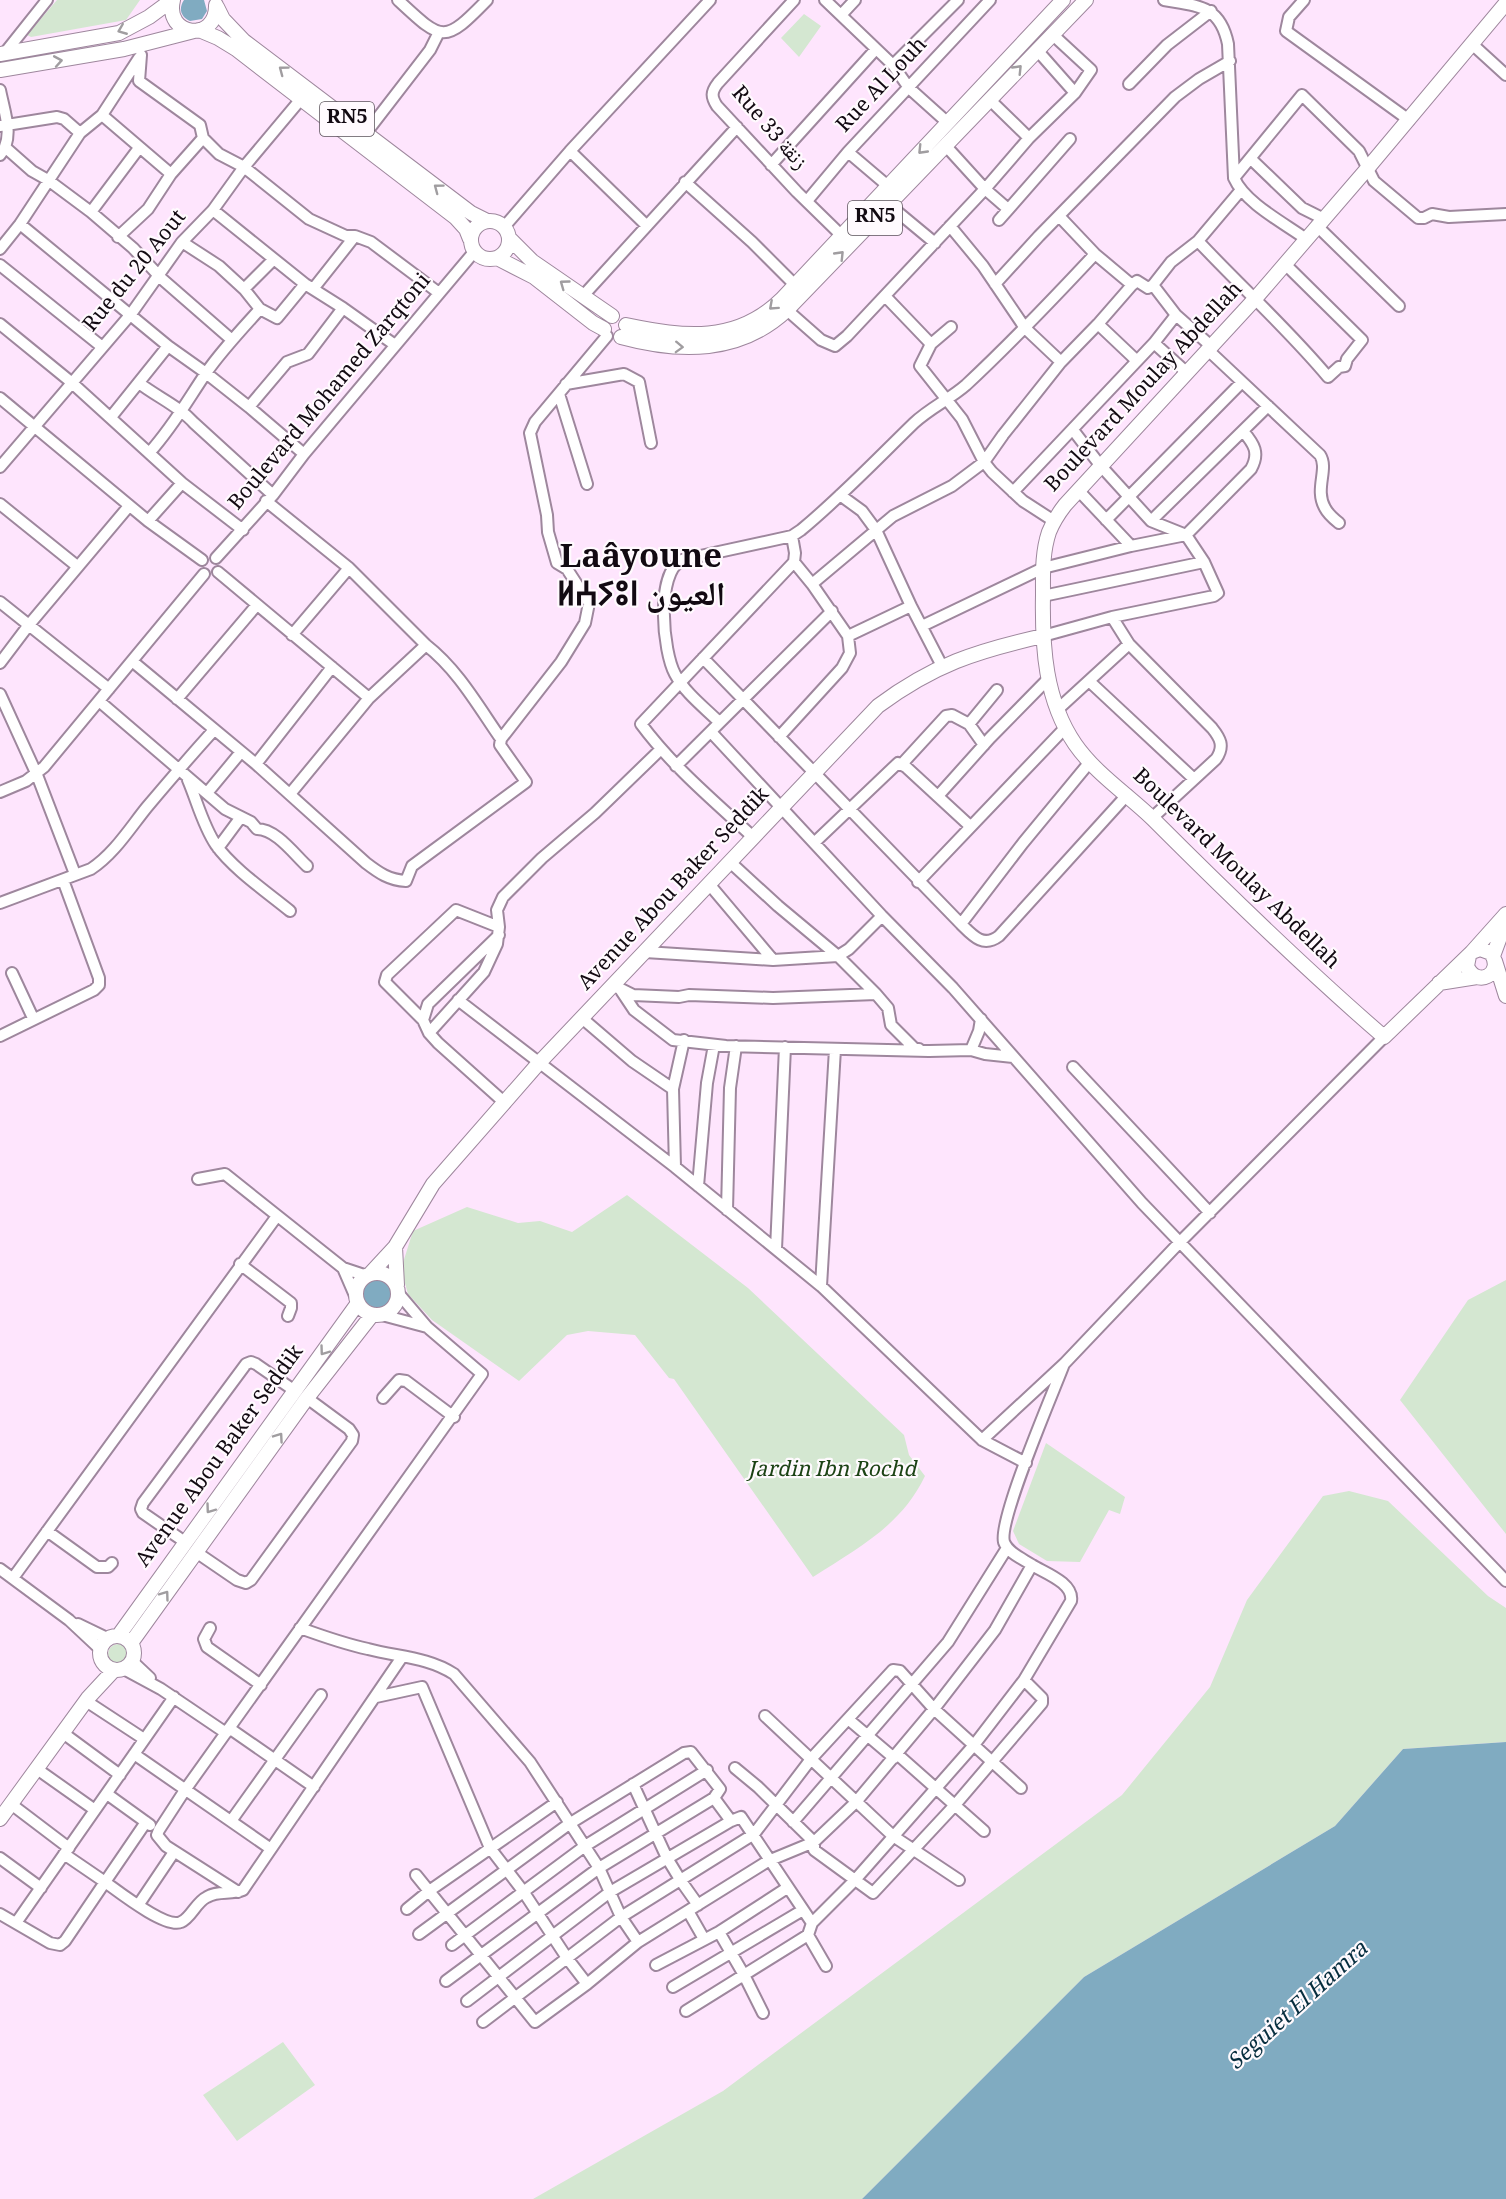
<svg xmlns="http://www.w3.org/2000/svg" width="1506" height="2199" font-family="Georgia,'Noto Naskh Arabic','Noto Sans Tifinagh',serif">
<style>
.green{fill:#d4e7d1}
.water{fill:#80abc1}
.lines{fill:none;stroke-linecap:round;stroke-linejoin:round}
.minor-casing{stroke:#9e879d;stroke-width:14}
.major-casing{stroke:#9e879d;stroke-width:16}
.minor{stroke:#fff;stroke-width:10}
.major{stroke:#fff;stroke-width:14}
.oneway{stroke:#a09da0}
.labels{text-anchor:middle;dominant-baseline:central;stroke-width:4.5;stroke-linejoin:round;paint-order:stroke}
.shield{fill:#fffafe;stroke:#595259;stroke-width:1.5}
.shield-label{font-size:20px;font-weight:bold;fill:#120a12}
.street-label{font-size:21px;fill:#120a12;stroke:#fffafe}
.park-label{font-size:21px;font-style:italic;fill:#1c4315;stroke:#fffafe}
.water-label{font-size:22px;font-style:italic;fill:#072e3f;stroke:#fffafe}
.town-label{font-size:33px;font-weight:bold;fill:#120a12;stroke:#fffafe}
</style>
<rect width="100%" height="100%" fill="#fee5fd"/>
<path class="green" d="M57,0H140L126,20L31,37L27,35Z
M804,14L821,26L799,57L781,38Z
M627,1195L748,1288L904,1435L909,1455L925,1476C901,1526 858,1548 813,1577L674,1379L669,1378L635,1335L588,1331L567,1335L519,1381L432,1320L408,1294L401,1269L413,1231L467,1207L518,1223L540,1221L572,1232Z
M1506,1280V1534L1400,1400L1468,1300Z
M1046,1443L1125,1497L1120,1514L1109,1510L1080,1562L1047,1561L1019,1544L1013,1531Z
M1349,1491L1388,1501L1488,1596L1506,1608V1742L1403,1749L1335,1826L1084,1977L862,2199H533L723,2091L1122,1795L1210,1687L1247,1600L1323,1496Z
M108 1654a10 10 0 1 1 20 0a10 10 0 1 1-20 0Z
M283,2042L315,2085L237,2141L203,2095Z"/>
<path class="water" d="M184,0H204L207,11L202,19L190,21C181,17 178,9 184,0Z
M363 1293a15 15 0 1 1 30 0a15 15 0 1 1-30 0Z
M1506,1742V2199H862L1084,1977L1335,1826L1403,1749Z"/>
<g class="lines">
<defs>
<path id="minor" d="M398,0C443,42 444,44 487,0
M794,0L718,83C711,92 711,97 717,106L797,192L841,235
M825,0L893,65L909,88L948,123
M1164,0C1198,6 1220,5 1228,44L1234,178C1245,203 1284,223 1306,239
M1304,0L1289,17L1286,31L1409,120
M841,15L855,0
M1472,44L1506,75
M1037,50L1075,93
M4,54L47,0
M141,55L139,81L200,125L203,138L219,154L244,167L309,219L346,236H355L371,242L439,293
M893,65L958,0
M1129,84L1167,45L1211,11
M0,90C4,111 15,138 0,155
M989,99L1029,138
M102,115L171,174
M0,126L57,117L64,119L80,133
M366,133L430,50L439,32
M945,145L985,189L1008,209
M6,148L32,171L48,180L91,212L133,248L162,279L232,340
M570,151L646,225
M848,152L888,186
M1251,159L1302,208L1324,219
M771,165L876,49
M1234,178L1302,95L1359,151L1374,181L1418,218H1424L1432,214L1449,217L1506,214
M685,182L752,242L795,285
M807,201L848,152L990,0
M888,204L935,243
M213,210L305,284L343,308L395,345
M91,212L139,148
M1059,216L1095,254L1132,285L1137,281L1148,288L1153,285L1176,315L1211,346
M999,220L1070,139
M20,224L168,346L206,373L249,407L304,454
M950,226L983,266L1025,328L1061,362
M1317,226L1399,306
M504,227L570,151L710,0
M118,237L148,209L171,174L203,138
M1198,241C1241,287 1288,329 1328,377L1339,367L1345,366L1347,359L1362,340L1285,264
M182,242L219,266L244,289
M0,249L20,224L80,133L102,115L139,58
M274,259L244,289L260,309L277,318L305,284
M0,265L101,346
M995,284L1039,236L1175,97L1199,79L1230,61
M1153,285L1171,262L1198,241L1241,190
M313,289L355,236
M885,296L931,344
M582,297L737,127
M787,310L821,340L835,346L847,336L985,189L1029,138L1075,93L1091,70L1052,34
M0,324L71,382L182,483L243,530
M1098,324L1136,360
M951,327L931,344L920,366L962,419L984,462L992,472L1023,501L1054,521
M1154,343L1186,372
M1208,350L1320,455C1329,469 1314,489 1325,508C1328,514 1334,519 1339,523
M139,383C157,397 179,406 194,423L273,495
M566,384L624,374L639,382L651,443
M559,394L587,484
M0,398L148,521L202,560
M249,407L287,362L308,354L343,308
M111,417L168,346
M150,452C174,425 187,401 206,373C222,350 242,329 260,309
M0,467L131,314L182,242L213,210L244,167L301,99
M1078,490L1131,546
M1013,492L1154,343L1176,315
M840,495L862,511L876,530L911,606L942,666
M266,501L349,568L426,645C458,670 478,706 501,739L561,662L585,623L589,603L567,569L557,563L548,532L547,515L530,433L535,422L607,336
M0,504L77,566
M1106,520L1242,382
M148,521L182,483
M1151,521L1268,406
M216,558L273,495L304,454L474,252
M794,562L812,584
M218,572L369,698
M1043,596L1204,562
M0,602L109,689
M1112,617L1129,644L1212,728C1220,738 1225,746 1216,759L1152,818
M922,626L1043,568L1131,546L1186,535L1251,469C1260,453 1254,444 1243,431
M292,635L349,568
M848,636L911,606
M1043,636L1112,617L1214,596L1218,593L1204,562L1186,535L1151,521L1100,465L1073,430
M703,658L961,924L1023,843L1089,763
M132,661L256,764L366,863C379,873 389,880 406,881L412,866L526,782L500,745L501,739
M0,663L28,626L129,506
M1089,681L1194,779
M0,694L37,775L75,874
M177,699L256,606
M99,701L225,809L241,817L218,848
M1057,710L1129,644
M719,722C705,708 685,693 675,674C663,652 655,573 682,560L792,536L801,530C841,497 877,459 914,423C930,408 950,399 966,385C1011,343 1053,299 1095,254
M969,724L984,745
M711,732L882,916L953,988L1142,1203L1506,1581
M779,737L842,668L850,653L848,636L812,584L893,516L952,486L984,462L1003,435L1061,362L1098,324L1132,285
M256,764L332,667
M902,764L946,716L952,715L969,724L997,690
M676,766L832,611
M188,780C197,801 203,826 216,845C232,868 268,893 290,911
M0,792L26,781L44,767L204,574
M207,793L241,752
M290,794L369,698L426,645
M938,796L990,738L1048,679
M241,817L251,822L257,829C276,829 294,854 307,866
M753,837C714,801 673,767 641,724L794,562L795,553L792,536
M814,843L898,763L906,767L970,826
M730,862L778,906L838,956L876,994L888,1008L891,1025L915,1049H919
M918,882L1065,728
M709,884L773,960
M0,903L91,869C114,854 130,828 147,807C169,781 191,755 214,730
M961,924C973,936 983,948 999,936L1127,795
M499,935L428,1004L423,1020L429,1033L438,1043L505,1103
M645,952L773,960L838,956L849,949L882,916
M12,973L33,1018
M614,986L620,989L634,1010L673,1040L726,1046L929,1051L971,1050L985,1054L1013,1057
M621,989L633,995L679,997L689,995L773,998L876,994
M458,1000L675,1167L821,1286L982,1440L1026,1463
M583,1019L632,1061L673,1089
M423,1020L385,982L387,975L456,910L499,927
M429,1033L484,972L497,944L499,927L497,910L503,897L542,858L595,813L660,750
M0,1036L94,990L99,985V978L63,880
M971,1050L979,1031L981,1019
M1073,1067L1210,1213
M675,1167L673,1089L684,1040
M198,1179L225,1174L343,1268
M698,1186L707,1083L714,1045
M727,1210L730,1088L736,1046
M776,1249L785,1047
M240,1264L291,1303V1308L288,1316
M821,1286L835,1049
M356,1298L343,1268L367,1276
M382,1315L427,1327L399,1294
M383,1398L399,1380L406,1381L454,1417
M982,1440L1064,1364L1179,1243L1384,1037
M47,1531L97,1567H108L112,1563
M185,1542L143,1513L141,1509L143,1503L246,1364L251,1362L256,1364L295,1391
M196,1552L237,1580L246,1583L251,1580L352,1441L353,1435L349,1429L307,1398
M0,1569L69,1620L100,1649
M13,1578L277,1216
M78,1624L107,1638
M210,1628L204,1639L207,1647L261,1685
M300,1628C322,1636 345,1644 368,1649C398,1657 428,1657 454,1674L530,1762L599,1868L621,1917L638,1942
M132,1661L150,1678
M124,1669L161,1689L226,1733
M376,1697L422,1687L490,1848L523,1891L567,1958L587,1984
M86,1701L144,1739
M765,1716L893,1836L959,1880
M848,1719L894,1758
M229,1728L314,1787
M63,1733L120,1775
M134,1754L271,1849
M897,1754L984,1831
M735,1768L758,1787L814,1842V1850L873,1893L955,1805L1037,1709L1042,1703V1698L1024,1680
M37,1769L95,1810
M633,1784L667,1858L681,1881L698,1905
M107,1794L150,1825
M11,1804L69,1848
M231,1821L321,1695
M793,1822L948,1642L1007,1548
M64,1854L105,1882L146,1822
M0,1858L41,1888
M416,1875L535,2022L587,1984L638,1942L768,1861L814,1842L856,1802L934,1709L995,1630L1032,1565C1023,1559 1008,1553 1004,1542C998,1520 1053,1393 1064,1364
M238,1892L166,1846L157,1835L159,1830L185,1790L482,1374L427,1327
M139,1904L174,1852
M407,1909L429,1891L557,1802
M688,1911L704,1939
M0,1914L50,1943L60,1945L65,1941L105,1882C119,1892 166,1929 181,1922C191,1918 196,1902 207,1897C218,1890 231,1895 243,1890L402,1657
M16,1923L174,1697
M812,1923L855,1880L974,1745L1024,1680L1071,1601C1074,1583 1045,1573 1032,1565
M719,1932L744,1975L763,2013
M419,1934L569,1824L684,1753L691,1752L720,1789L714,1798L731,1821L741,1817L812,1923L808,1935L826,1966
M452,1945L585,1846L707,1770
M656,1965L719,1932L787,1888
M446,1981L599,1868L714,1798
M673,1987L803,1910
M467,2001L610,1892L731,1821
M686,2011L808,1935
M483,2022L621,1917L754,1834L811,1759L893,1670L900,1671L934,1709L1021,1788"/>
<path id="major" d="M173,0C164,37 217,43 216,5
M217,7L223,19L244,41L471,213L487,221
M199,30L218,38L236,49L456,218L466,229L470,239
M0,54L119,33L149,17L172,0
M0,70L124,49L194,31
M471 240a19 19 0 1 1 38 0a19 19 0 1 1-38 0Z
M509,238L532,261L612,316
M497,258L534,277L593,323L604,329
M626,325C684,337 736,344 782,299L1063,0
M621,337C680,353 740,354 787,310L1086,0
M1472,952L1506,914
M1469,956L1467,966C1476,989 1505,974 1491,953L1480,949L1472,952L1384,1037C1304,968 1228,894 1153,819C1127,794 1095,773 1075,744C1045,700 1042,647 1043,595C1043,574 1042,553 1049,532C1053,522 1058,514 1065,505L1254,300L1367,169L1506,3
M1493,956L1506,921
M1495,961L1506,996
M1439,983L1477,977
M395,1247L397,1285
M356 1294a21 21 0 1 1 42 0a21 21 0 1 1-42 0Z
M370,1274L395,1247L433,1184L538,1064L878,706C933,665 976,651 1043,636
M119,1635L358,1303
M100 1653a17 17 0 1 1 34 0a17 17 0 1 1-34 0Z
M131,1643L307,1398L372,1315
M0,1819L88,1698L114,1670"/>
</defs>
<use href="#minor" class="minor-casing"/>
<use href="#major" class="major-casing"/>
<use href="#minor" class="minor"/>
<use href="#major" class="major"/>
</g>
<defs><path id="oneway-chevron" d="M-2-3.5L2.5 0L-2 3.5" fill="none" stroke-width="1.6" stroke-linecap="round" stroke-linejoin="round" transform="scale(1.5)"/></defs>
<g class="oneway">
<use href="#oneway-chevron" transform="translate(122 30) rotate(158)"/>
<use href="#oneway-chevron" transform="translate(58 61) rotate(-10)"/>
<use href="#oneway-chevron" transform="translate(1018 69) rotate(-46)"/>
<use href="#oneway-chevron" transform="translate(283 70) rotate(-143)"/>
<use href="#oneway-chevron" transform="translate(922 150) rotate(134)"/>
<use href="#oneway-chevron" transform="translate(438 188) rotate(-143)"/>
<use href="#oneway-chevron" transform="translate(840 255) rotate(-46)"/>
<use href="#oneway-chevron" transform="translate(564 284) rotate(-144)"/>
<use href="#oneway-chevron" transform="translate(773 306) rotate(138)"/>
<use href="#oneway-chevron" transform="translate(679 347) rotate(2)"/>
<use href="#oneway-chevron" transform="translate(324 1351) rotate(126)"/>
<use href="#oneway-chevron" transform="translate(279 1437) rotate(-55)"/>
<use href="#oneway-chevron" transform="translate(210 1509) rotate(126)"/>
<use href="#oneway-chevron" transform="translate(165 1595) rotate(-54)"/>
</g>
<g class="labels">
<g class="shield">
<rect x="320" y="102" width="54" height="34" rx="4.5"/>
<rect x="848" y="201" width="54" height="34" rx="4.5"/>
</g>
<g class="shield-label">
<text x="347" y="119">RN5</text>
<text x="875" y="218">RN5</text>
</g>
<g class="street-label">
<text transform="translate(883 86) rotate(-47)">Rue Al Louh</text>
<text transform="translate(768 129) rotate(49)">Rue 33 زنقة</text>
<text transform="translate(136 272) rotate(-51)">Rue du 20 Aout</text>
<text transform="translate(1145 388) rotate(-47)">Boulevard Moulay Abdellah</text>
<text transform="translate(331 393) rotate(-50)">Boulevard Mohamed Zarqtoni</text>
<text transform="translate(1235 870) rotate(44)">Boulevard Moulay Abdellah</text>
<text transform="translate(675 890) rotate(-47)">Avenue Abou Baker Seddik</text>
<text transform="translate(221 1457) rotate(-54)">Avenue Abou Baker Seddik</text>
</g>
<g class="park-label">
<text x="832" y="1471">Jardin Ibn Rochd</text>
</g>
<g class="water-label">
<text transform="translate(1299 2007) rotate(-42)">Seguiet El Hamra</text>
</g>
<g class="town-label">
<text x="641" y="560">Laâyoune<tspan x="641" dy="38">ⵍⵄⵢⵓⵏ العيون</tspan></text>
</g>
</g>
</svg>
